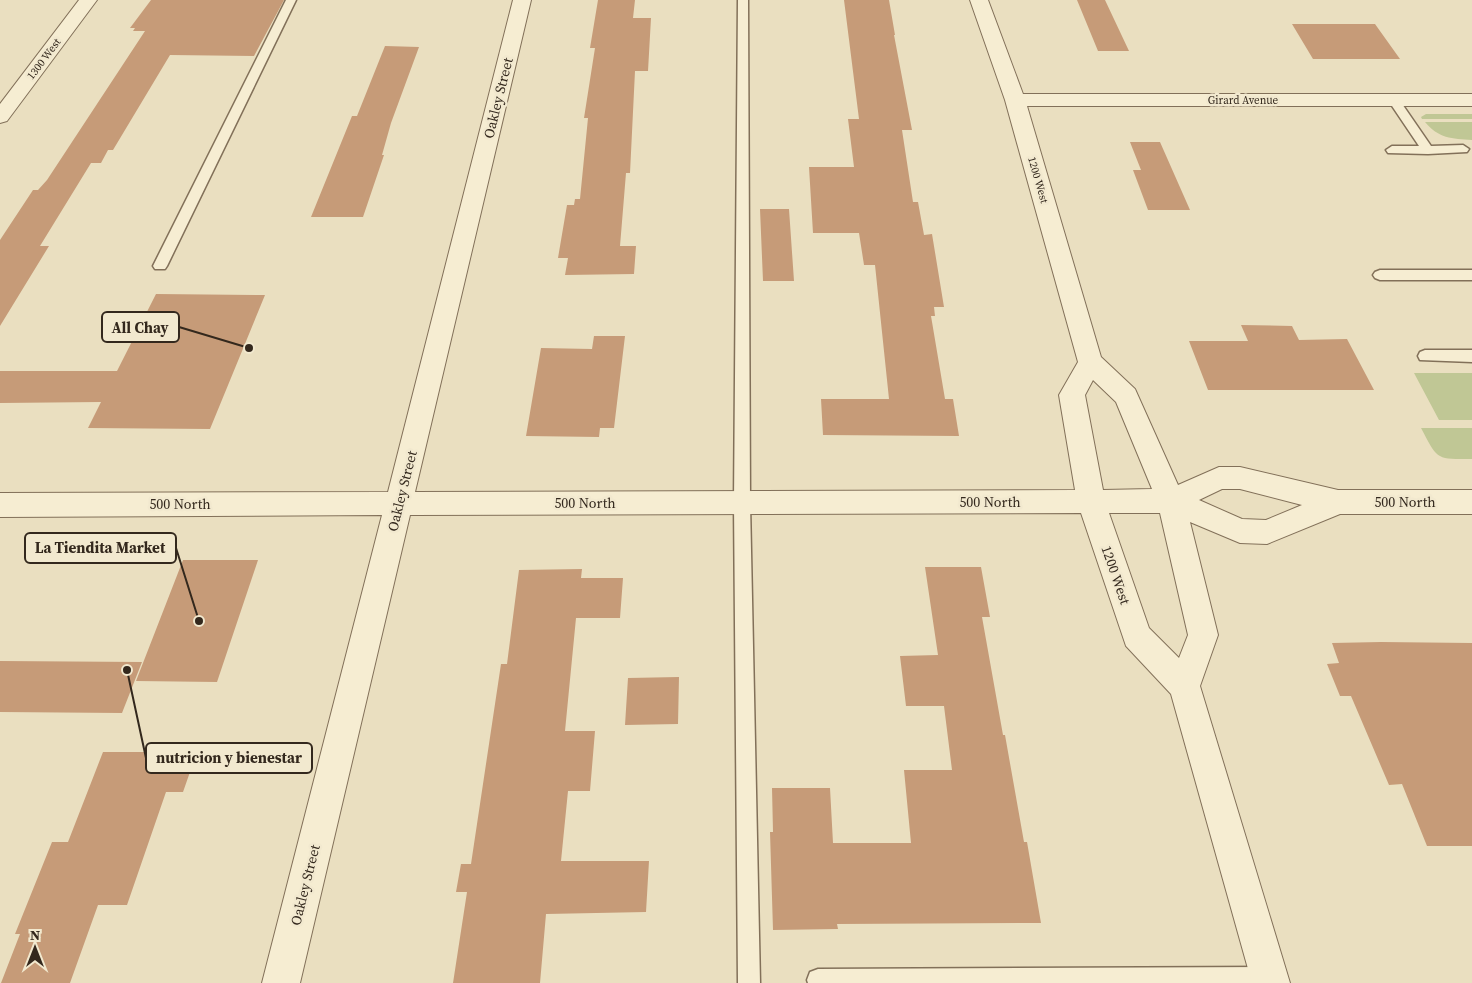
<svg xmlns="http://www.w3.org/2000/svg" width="1472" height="983" font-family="'Source Serif 4',serif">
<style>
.green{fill:#c0c795}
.building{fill:#c69b78}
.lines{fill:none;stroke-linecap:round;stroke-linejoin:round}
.service-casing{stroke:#827059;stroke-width:3}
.minor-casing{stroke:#827059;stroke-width:2}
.service{fill:#f6edd2;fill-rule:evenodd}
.minor{fill:#f6edd2;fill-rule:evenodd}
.labels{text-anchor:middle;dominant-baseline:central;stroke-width:5;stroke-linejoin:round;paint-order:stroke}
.far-street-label{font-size:11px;fill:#33281d;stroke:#f2e9cf}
.street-label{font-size:14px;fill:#33281d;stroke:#f2e9cf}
.leader{fill:none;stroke:#33281d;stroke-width:2}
.callout-dot{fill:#33281d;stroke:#f2e9cf;stroke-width:2}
.callout{fill:#f2e9cf;stroke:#33281d;stroke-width:2}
.callout-label{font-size:15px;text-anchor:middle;font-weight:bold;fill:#33281d}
</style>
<rect width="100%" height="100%" fill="#eadfc0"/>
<path class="green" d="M1426,114H1472V119H1422L1421,117Z
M1425,122H1472V140C1452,139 1438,138 1425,122Z
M1414,373H1472V420H1439Z
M1421,428H1472V459C1435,459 1438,460 1421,428Z"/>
<path class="building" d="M151,0H284L254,56L170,55L113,150H108L101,163H91L40,246H49L0,326V240L33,190H38L47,180L145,31H133L135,28H130Z
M598,0H635L633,18H651L648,71H635L630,173H626L620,246H636L634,274L565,275L568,258H558L567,205H574L575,199H580L588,118H584L595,48H590Z
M844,0H889L895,35H894L912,130H902L913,202H918L924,235L932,234L944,307H934L935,316H931L945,399H953L959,436L823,435L821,399H889L875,265H864L859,233H813L809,167H854L848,119H859Z
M1077,0H1105L1129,51H1098Z
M1292,24H1375L1400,59H1313Z
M385,46L419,47L391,123L382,155H384L363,217H311L352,116H357Z
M1130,142H1160L1190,210H1148L1133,170H1141Z
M760,209H789L794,281H763Z
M156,294L265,295L210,429L88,428L101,402L0,403V371H117Z
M1241,325L1292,326L1299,340L1347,339L1374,390H1208L1189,341H1248Z
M594,336H625L614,428H600L599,437L526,436L541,348L592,349Z
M183,560H258L217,682L136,681Z
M925,567H981L990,617H982L1003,735H1005L1024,842H1027L1041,923L837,924L838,929L773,930L770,832H773L772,788H830L833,843H911L904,770H952L944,706H906L900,656L938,655Z
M582,569L581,578H623L620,618H576L565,731H595L590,791H568L561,861H649L646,912L546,914L540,983H453L467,892H456L461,864H471L501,664H507L519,570Z
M1381,642L1472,643V846H1427L1402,784L1389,785L1351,696H1340L1327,664L1339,663L1332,643Z
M0,661L142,662L122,713L0,712Z
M679,677L678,724L625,725L628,678Z
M103,752H197L183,792H166L127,905H98L70,983H1L20,934H15L52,842H68Z"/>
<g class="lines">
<defs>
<path id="service" d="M286,0H296L167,266L165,269H155L153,266Z
M738,0H748L750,503L760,983H738L734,503Z
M1394,97L1398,98L1431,146L1463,145L1469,149L1467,152L1428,154L1388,153L1386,150L1392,146H1419L1388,100Z
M1380,270H1472V280H1380L1375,278L1373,275L1375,272Z
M1425,350H1472V362L1420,360L1418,356L1420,352Z
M1269,967L1277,970L1280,978L1278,983H808L807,980L810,972L818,969Z"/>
<path id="minor" d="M79,0H97L7,121L0,123V104Z
M513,0H531L415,492L1075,490L1059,395L1078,362L1005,100L970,0H988L1023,94H1472V106H1027L1101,357L1135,389L1178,485L1219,467H1240L1338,490H1472V514H1340L1267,544L1240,543L1190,522L1218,635L1200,686L1290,983H1252L1171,694L1126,646L1081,513L410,515L300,983H262L382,515L0,517V493L388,492ZM1093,380L1116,402L1152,489L1103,490L1085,395ZM1222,489H1240L1302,505L1266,520L1242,519L1199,500ZM1109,513H1160L1188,635L1179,658L1149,628Z"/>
</defs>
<use href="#service" class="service-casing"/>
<use href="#minor" class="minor-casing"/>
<use href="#service" class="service"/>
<use href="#minor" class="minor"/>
</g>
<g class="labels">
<g class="far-street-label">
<text transform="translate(44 59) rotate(-53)">1300 West</text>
<text x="1243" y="100">Girard Avenue</text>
<text transform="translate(1038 180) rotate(74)">1200 West</text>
</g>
<g class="street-label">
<text transform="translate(498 98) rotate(-76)">Oakley Street</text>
<text transform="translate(402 491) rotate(-76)">Oakley Street</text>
<text x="990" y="502">500 North</text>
<text x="1405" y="502">500 North</text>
<text x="585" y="503">500 North</text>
<text x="180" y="504">500 North</text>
<text transform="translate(1116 575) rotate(71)">1200 West</text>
<text transform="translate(305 885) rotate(-76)">Oakley Street</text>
</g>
</g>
<path class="leader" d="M249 348L179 327M199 621L176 548M127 670L146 758"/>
<g class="callout-dot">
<circle cx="249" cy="348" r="5"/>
<circle cx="199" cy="621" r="5"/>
<circle cx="127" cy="670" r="5"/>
</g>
<g class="callout">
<rect x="102" y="312" width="77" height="30" rx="5"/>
<rect x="25" y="533" width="151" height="30" rx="5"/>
<rect x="146" y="743" width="166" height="30" rx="5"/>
</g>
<g class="callout-label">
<text x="140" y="333">All Chay</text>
<text x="100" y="553">La Tiendita Market</text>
<text x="229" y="763">nutricion y bienestar</text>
</g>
<g transform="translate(35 948)" stroke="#f2e9cf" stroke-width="4" paint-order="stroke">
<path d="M0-4L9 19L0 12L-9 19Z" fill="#33281d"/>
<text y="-8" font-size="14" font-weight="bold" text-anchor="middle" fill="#33281d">N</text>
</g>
</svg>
